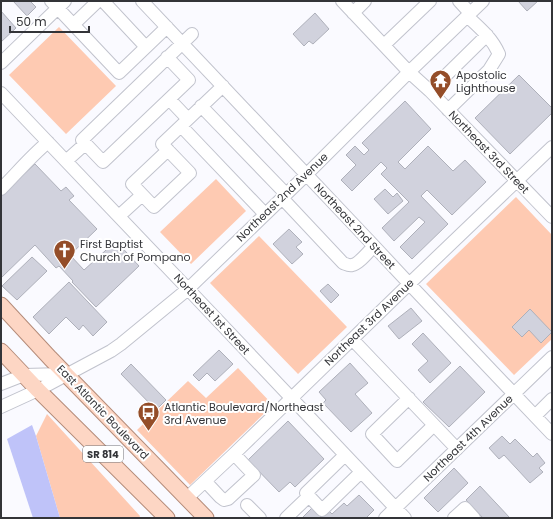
<svg xmlns="http://www.w3.org/2000/svg" width="553" height="519" font-family="Poppins,sans-serif">
<style>
.green{fill:#fecab2}
.water{fill:#bfc3f9}
.building{fill:#d1d2dd;stroke:#aeb0ba}
.lines{fill:none;stroke-linecap:round;stroke-linejoin:round}
.minor-casing{stroke:#c1c3cd;stroke-width:14}
.major-casing{stroke:#b58c7a;stroke-width:17}
.minor{stroke:#fff;stroke-width:12}
.major{stroke:#fdd6c4;stroke-width:15}
.labels{text-anchor:middle;dominant-baseline:central;stroke-width:4;stroke-linejoin:round;paint-order:stroke}
.shield{fill:#fff;stroke:#707174;stroke-width:1}
.shield-label{font-size:10px;font-weight:bold;fill:#333438}
.poi-label{font-size:11px;fill:#333438;stroke:#fff;text-anchor:start}
.street-label{font-size:11px;fill:#333438;stroke:#fff}
</style>
<rect width="100%" height="100%" fill="#fafaff"/>
<path class="green" d="M59,27L116,86L66,134L9,75Z
M216,179L246,211L191,264L160,232Z
M516,197L552,235V339L514,375L426,284Z
M259,236L347,327L298,374L210,283Z
M238,368L273,405L190,485L137,430L188,381L206,398Z
M47,414L140,516L139,518H60L36,436Z"/>
<path class="water" d="M32,425L36,436L60,518H33L7,439Z"/>
<path class="building" d="M13,1H30L36,7L27,16Z
M518,1H538L527,11Z
M1,11L16,28L1,42Z
M315,13L329,29L313,44L309,41L304,46L293,34Z
M519,75L552,108V113L510,154L475,118Z
M405,101L431,129L398,162L405,169L428,146L453,171L465,160L486,182L452,215L427,190L421,196L448,224L412,259L400,247L425,222L419,217L394,241L382,228L409,202L381,174L387,168L381,162L352,191L341,180L356,165L346,155L355,146L364,155L369,150L362,143Z
M35,164L61,191L66,187L74,196L69,200L97,229L70,255L84,270L116,241L139,266L96,307L72,282L73,281L59,266L56,268L35,245L1,278V195Z
M385,189L393,197L397,193L403,201L388,214L374,199Z
M289,229L302,242L296,247L303,254L292,264L273,244Z
M32,257L47,271L17,300L2,286Z
M69,282L107,322L93,336L83,325L79,330L66,317L49,334L33,317Z
M328,284L339,295L331,303L320,291Z
M411,308L422,321L399,339L388,326Z
M530,309L552,332L541,343L529,330L522,337L512,327Z
M423,333L451,363L430,383L418,370L428,361L412,344Z
M219,350L233,364L215,381L207,373L199,381L193,375Z
M350,363L368,383L355,394L372,413L351,432L323,403L326,400L319,392Z
M131,364L166,400L156,410L121,374Z
M460,366L485,392L449,427L423,402Z
M288,421L324,459L295,487L290,482L279,492L248,460Z
M502,436L510,444L515,439L533,457L537,453L545,463L539,468L543,472L530,483L504,455L499,459L489,448Z
M454,468L468,483L438,512L424,498Z
M480,486L510,518H483L466,500Z
M359,495L374,510L366,518H302L312,508L321,517L328,510L332,514L344,503L347,506Z"/>
<g class="lines">
<defs>
<path id="minor" d="M51,1L119,73L167,27
M103,1L146,47
M142,1L374,246L416,291L552,434
M342,1L409,72L430,91L552,217
M459,1L470,13
M353,13L365,1
M74,24L98,1
M384,45L430,1
M167,57L189,80L103,162L82,140L192,34
M1,63L65,1
M430,91L487,35
M1,93L188,289L405,518
M169,99L188,119
M201,106L286,194
M448,110L489,70L499,54C492,38 480,28 467,16
M181,126L265,214
M168,150L132,184L154,207L190,173L162,144L223,86
M66,161L85,144
M1,189C17,173 31,156 48,142
M282,198L343,263C346,264 349,266 352,265C359,264 369,251 374,246
M119,216L142,195
M352,339L457,449
M1,384L24,375L64,374
M409,398L372,434L397,461L434,425
M1,407L38,390L111,351L121,344L188,289L306,175L409,72L483,1
M535,416L552,399
M345,455L306,493L322,510L361,472
M205,481L220,497L224,500L228,499L254,475L234,454
M187,498L234,454L409,284L552,147
M247,505L260,518
M286,518L309,496
M385,518L552,357
M454,518L465,508L474,518"/>
<path id="major" d="M1,305L50,358L206,518
M1,351L38,390L167,518"/>
</defs>
<use href="#minor" class="minor-casing"/>
<use href="#major" class="major-casing"/>
<use href="#minor" class="minor"/>
<use href="#major" class="major"/>
</g>
<defs>
<symbol id="temple-pin" viewBox="-11 -11 22 30"><path d="M0 17L-7.5 6A9.5 9.5 0 1 1 7.5 6Z" fill="#944d28" stroke="#fff"/><path d="M0-6L5-2H3V0L6.5 2.5H4V6H1.5V3h-3V6H-4V2.5H-6.5L-3 0V-2H-5Z" fill="#fff"/></symbol>
<symbol id="church-pin" viewBox="-11 -11 22 30"><path d="M0 17L-7.5 6A9.5 9.5 0 1 1 7.5 6Z" fill="#944d28" stroke="#fff"/><path d="M-1.2-6h2.4v3.5h3.3v2.4h-3.3V6h-2.4V-.1h-3.3v-2.4h3.3Z" fill="#fff"/></symbol>
<symbol id="bus-pin" viewBox="-11 -11 22 30"><path d="M0 17L-7.5 6A9.5 9.5 0 1 1 7.5 6Z" fill="#944d28" stroke="#fff"/><path d="M-5-6H5V4H4V6H2V4H-2V6H-4V4H-5ZM-3.5-4V0h7V-4ZM-3.5 1.2v1.5H-2V1.2ZM2 1.2v1.5H3.5V1.2Z" fill="#fff"/></symbol>
</defs>
<g fill-rule="evenodd">
<use href="#temple-pin" x="428" y="68" width="25" height="34"/>
<use href="#church-pin" x="52" y="238" width="25" height="34"/>
<use href="#bus-pin" x="136" y="400" width="25" height="34"/>
</g>
<g class="labels">
<rect class="shield" x="83" y="446" width="40" height="16" rx="3"/>
<g class="shield-label">
<text x="103" y="454">SR 814</text>
</g>
<g class="poi-label">
<text x="456" y="75">Apostolic<tspan x="456" dy="13">Lighthouse</tspan></text>
<text x="80" y="244">First Baptist<tspan x="80" dy="13">Church of Pompano</tspan></text>
<text x="164" y="407">Atlantic Boulevard/Northeast<tspan x="164" dy="13">3rd Avenue</tspan></text>
</g>
<g class="street-label">
<text transform="translate(489 152) rotate(46)">Northeast 3rd Street</text>
<text transform="translate(282 197) rotate(-44)">Northeast 2nd Avenue</text>
<text transform="translate(355 226) rotate(47)">Northeast 2nd Street</text>
<text transform="translate(212 314) rotate(47)">Northeast 1st Street</text>
<text transform="translate(369 322) rotate(-44)">Northeast 3rd Avenue</text>
<text transform="translate(103 412) rotate(46)">East Atlantic Boulevard</text>
<text transform="translate(468 438) rotate(-44)">Northeast 4th Avenue</text>
</g>
</g>
<rect width="553" height="519" fill="none" stroke="#333438" stroke-width="4"/>
<path d="M10 26v6h79v-6" fill="none" stroke="#333438" stroke-width="2"/>
<text x="16" y="26" font-size="12" fill="#333438" stroke="#ffffff" stroke-width="3" paint-order="stroke">50 m</text>
</svg>
